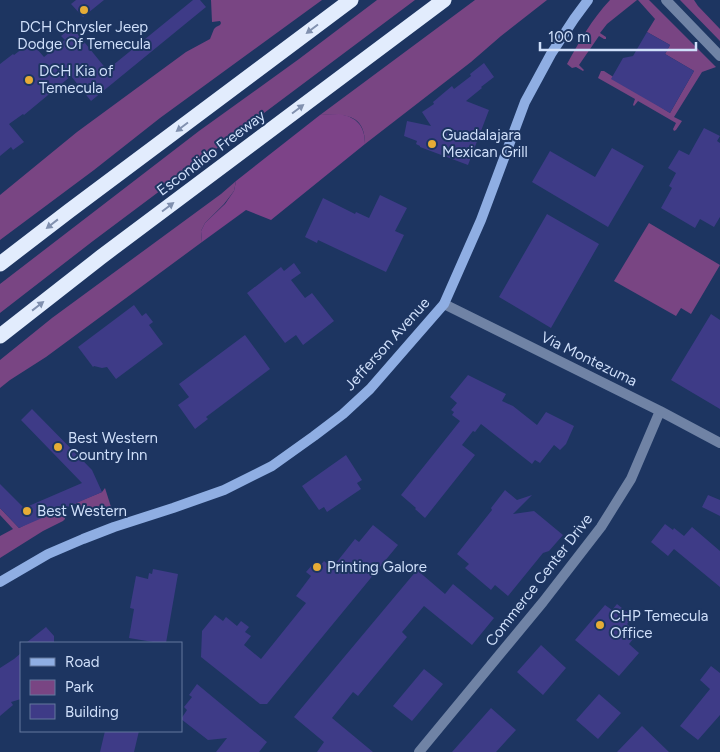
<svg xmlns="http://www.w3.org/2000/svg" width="720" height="752" font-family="Figtree,sans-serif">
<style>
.green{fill:#794583}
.forest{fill:#7d4388}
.building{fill:#3e3b87}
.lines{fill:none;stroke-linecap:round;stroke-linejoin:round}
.minor{stroke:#7083a5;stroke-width:10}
.tertiary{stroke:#7083a5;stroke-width:10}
.secondary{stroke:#8faee3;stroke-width:10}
.motorway{stroke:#e2ecfd;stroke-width:15}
.oneway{fill:#8090af}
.poi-dot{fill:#e6ac36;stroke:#1d3561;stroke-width:2}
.labels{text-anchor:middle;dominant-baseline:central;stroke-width:4;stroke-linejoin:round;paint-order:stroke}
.poi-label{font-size:15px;fill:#cfdffa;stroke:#1d3561;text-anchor:start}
.street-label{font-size:15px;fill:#cfdffa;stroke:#1d3561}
</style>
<rect width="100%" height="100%" fill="#1d3561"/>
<path class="green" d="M211,0H322L160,118L94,170L0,240V195L77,132L186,52L210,39L214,29L216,27L220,25L221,23L220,21L212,22Z
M377,0H415L93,241L0,313V284L199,131L299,59Z
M475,0H547L501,36L471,62L365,144C365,113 344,114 320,115Z
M610,0H637L607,24L600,33L606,37V39H604L599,36L579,65L584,70L583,71L576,67L572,68L567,64C579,42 592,19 610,0Z
M638,0H649L716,67L702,72L674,117L682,121L676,130L674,131L673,129L676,123L638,101L634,106L633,105L635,99L598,78L601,71H604L670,113L694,71L665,54L670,45L647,32L655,19Z
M680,0H694L698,6L720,29V41Z
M236,181L234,191L224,204L205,223L201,231L202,242L46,357L10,380L0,388V360L52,318L221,194Z
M649,223L720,265L691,314L681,308L676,316L614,281Z
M105,488L111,507C105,509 86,517 82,514C79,512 77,506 75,503L102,492Z
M62,506L65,519L63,521L43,531L0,558V536L13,529L0,515V508L19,528Z"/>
<path class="forest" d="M339,114C357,117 365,126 365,144L271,220L246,210L202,242L201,231L205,223L225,204L234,191L236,181L320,115Z"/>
<path class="building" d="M76,0H104L83,17L71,4Z
M193,0H200L206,7L91,101L71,76L24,115L23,114L9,124L24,142L13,150L11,147L0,156V64L13,54L14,55L31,42L44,57L65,40L61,36L72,27L107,70Z
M647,32L670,45L665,54L694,71L670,113L611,79L623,58L633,56Z
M484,63L494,77L481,87L482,88L466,101L489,110L468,165L420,147V146L416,144L417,141L404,136L407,121L431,126L422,112L434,104L433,102L452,86L454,89L471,76L470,74Z
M704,128L720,136L717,141L720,143V217L714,227L700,219L695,228L661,208L672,188L669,186L676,173L668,168L679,150L689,155Z
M612,148L644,166L608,227L532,182L550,151L595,177Z
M380,195L407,208L395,231L404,235L386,272L318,240L317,243L305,237L323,198L355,214L356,212L369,218Z
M547,214L599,244L551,328L499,297Z
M294,263L301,273L291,280L305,298L312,293L334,321L303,345L296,335L285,343L247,293L281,267L284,271Z
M134,305L142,316L146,313L153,322L149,325L163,344L116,379L107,367L102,368L94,366L93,367L78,347Z
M711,314L720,320V409L671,380Z
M245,335L270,369L206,417L208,419L195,429L178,405L189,397L179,384Z
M468,375L506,394L502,401L513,406L537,425L546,412L574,426L566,444L560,450L554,445L540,463L535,460L532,464L481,424L475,432L473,431L462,445L475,455L425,518L415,509L416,508L401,495L460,421L452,415L454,412L451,410L457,403L450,397Z
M32,409L92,470L102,492L19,528L0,508V484L24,508L82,483L21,420Z
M346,455L362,480L357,483L361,489L327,512L324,507L319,510L302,486Z
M505,490L517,500L532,495L513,514L534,511L563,535L549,551L543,553L508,596L495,585L491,590L465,568L469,564L457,554L492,510L491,508Z
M708,495L720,500V516L702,507Z
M665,524L673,530L674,528L684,536L692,527L720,551V587L674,549L668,556L651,542Z
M373,525L398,545L267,704H260L201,657L202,631L215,615L223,621L226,617L237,626L241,621L249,627L245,632L251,636L244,645L261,659L306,603L296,596L311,576L306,572L313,564L318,568L324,561L332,568L355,539L359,542Z
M153,569L178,574L166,643H159L129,638L134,609L130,608L136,576L148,579L149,573L152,574Z
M417,570L445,594L453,584L494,618L472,645L424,606L402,632L407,637L358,696L353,692L332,718L373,752H317L324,742L294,717Z
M617,604L633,617L627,624L638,633L629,644L639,653L619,676L575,640L605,605L612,610Z
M46,627L54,636V643H26Z
M541,645L566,668L543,695L517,672Z
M21,653V699L11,702L13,705L0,716V668L14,659Z
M711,666L720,673V715L698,740L680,726L710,689L700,680Z
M424,669L443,684L412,721L393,706Z
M197,684L267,742L259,752H216L227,738L208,740L181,719L187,710L184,707L192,697L189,695Z
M599,694L621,713L598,739L576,720Z
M491,708L516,730L496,752H452Z
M642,726L669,752H617Z
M105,731H139L134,752H100Z"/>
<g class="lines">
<path class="minor" d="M666,0L720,56"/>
<path class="tertiary" d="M444,304L660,411L720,443
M419,752L543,602L601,527L631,479L660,411"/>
<path class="secondary" d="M0,582L48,554L83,539L114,527L173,508L224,490L272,466L314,436L343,414L370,389L444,304L481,220L525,102L551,54L574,19L588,0"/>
<path class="motorway" d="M0,264L69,211L351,0
M0,336L101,257L444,0"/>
</g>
<defs><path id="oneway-solid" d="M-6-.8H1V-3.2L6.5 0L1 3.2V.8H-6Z" transform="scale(1.25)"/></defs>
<g class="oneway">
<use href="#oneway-solid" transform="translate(312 29) rotate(143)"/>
<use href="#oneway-solid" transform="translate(298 109) rotate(-37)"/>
<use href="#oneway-solid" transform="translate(182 127) rotate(143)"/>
<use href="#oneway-solid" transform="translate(168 207) rotate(-37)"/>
<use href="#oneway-solid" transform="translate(52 224) rotate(142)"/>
<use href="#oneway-solid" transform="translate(38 306) rotate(-38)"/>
</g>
<g class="poi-dot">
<circle cx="84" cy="10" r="5"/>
<circle cx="29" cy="80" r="5"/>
<circle cx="432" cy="144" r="5"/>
<circle cx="58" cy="447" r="5"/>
<circle cx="27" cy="511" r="5"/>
<circle cx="317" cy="567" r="5"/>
<circle cx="600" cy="625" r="5"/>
</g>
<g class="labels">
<g class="poi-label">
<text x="84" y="27" text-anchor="middle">DCH Chrysler Jeep<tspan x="84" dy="17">Dodge Of Temecula</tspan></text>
<text x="39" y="71">DCH Kia of<tspan x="39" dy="17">Temecula</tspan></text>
<text x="442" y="135">Guadalajara<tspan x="442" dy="17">Mexican Grill</tspan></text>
<text x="68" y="438">Best Western<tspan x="68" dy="17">Country Inn</tspan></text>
<text x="37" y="511">Best Western</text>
<text x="327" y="567">Printing Galore</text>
<text x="610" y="616">CHP Temecula<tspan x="610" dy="17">Office</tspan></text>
</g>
<g class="street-label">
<text transform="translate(211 153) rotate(-37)">Escondido Freeway</text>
<text transform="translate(387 344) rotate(-48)">Jefferson Avenue</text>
<text transform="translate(589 359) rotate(26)">Via Montezuma</text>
<text transform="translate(539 580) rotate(-52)">Commerce Center Drive</text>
</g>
</g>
<rect x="20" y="642" width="162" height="90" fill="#1d3561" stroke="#64799e"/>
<rect x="30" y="658" width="25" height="8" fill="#8faee3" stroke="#64799e"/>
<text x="65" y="667" font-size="15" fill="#cfdffa">Road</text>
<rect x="30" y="680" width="25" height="15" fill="#794583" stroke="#64799e"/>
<text x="65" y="692" font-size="15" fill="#cfdffa">Park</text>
<rect x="30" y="704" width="25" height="15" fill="#3e3b87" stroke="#64799e"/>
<text x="65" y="717" font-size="15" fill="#cfdffa">Building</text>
<path d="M540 42v8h156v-8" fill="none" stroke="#cfdffa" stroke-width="2.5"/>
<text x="548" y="42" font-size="15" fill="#cfdffa" stroke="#1d3561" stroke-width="4" paint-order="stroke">100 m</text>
</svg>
